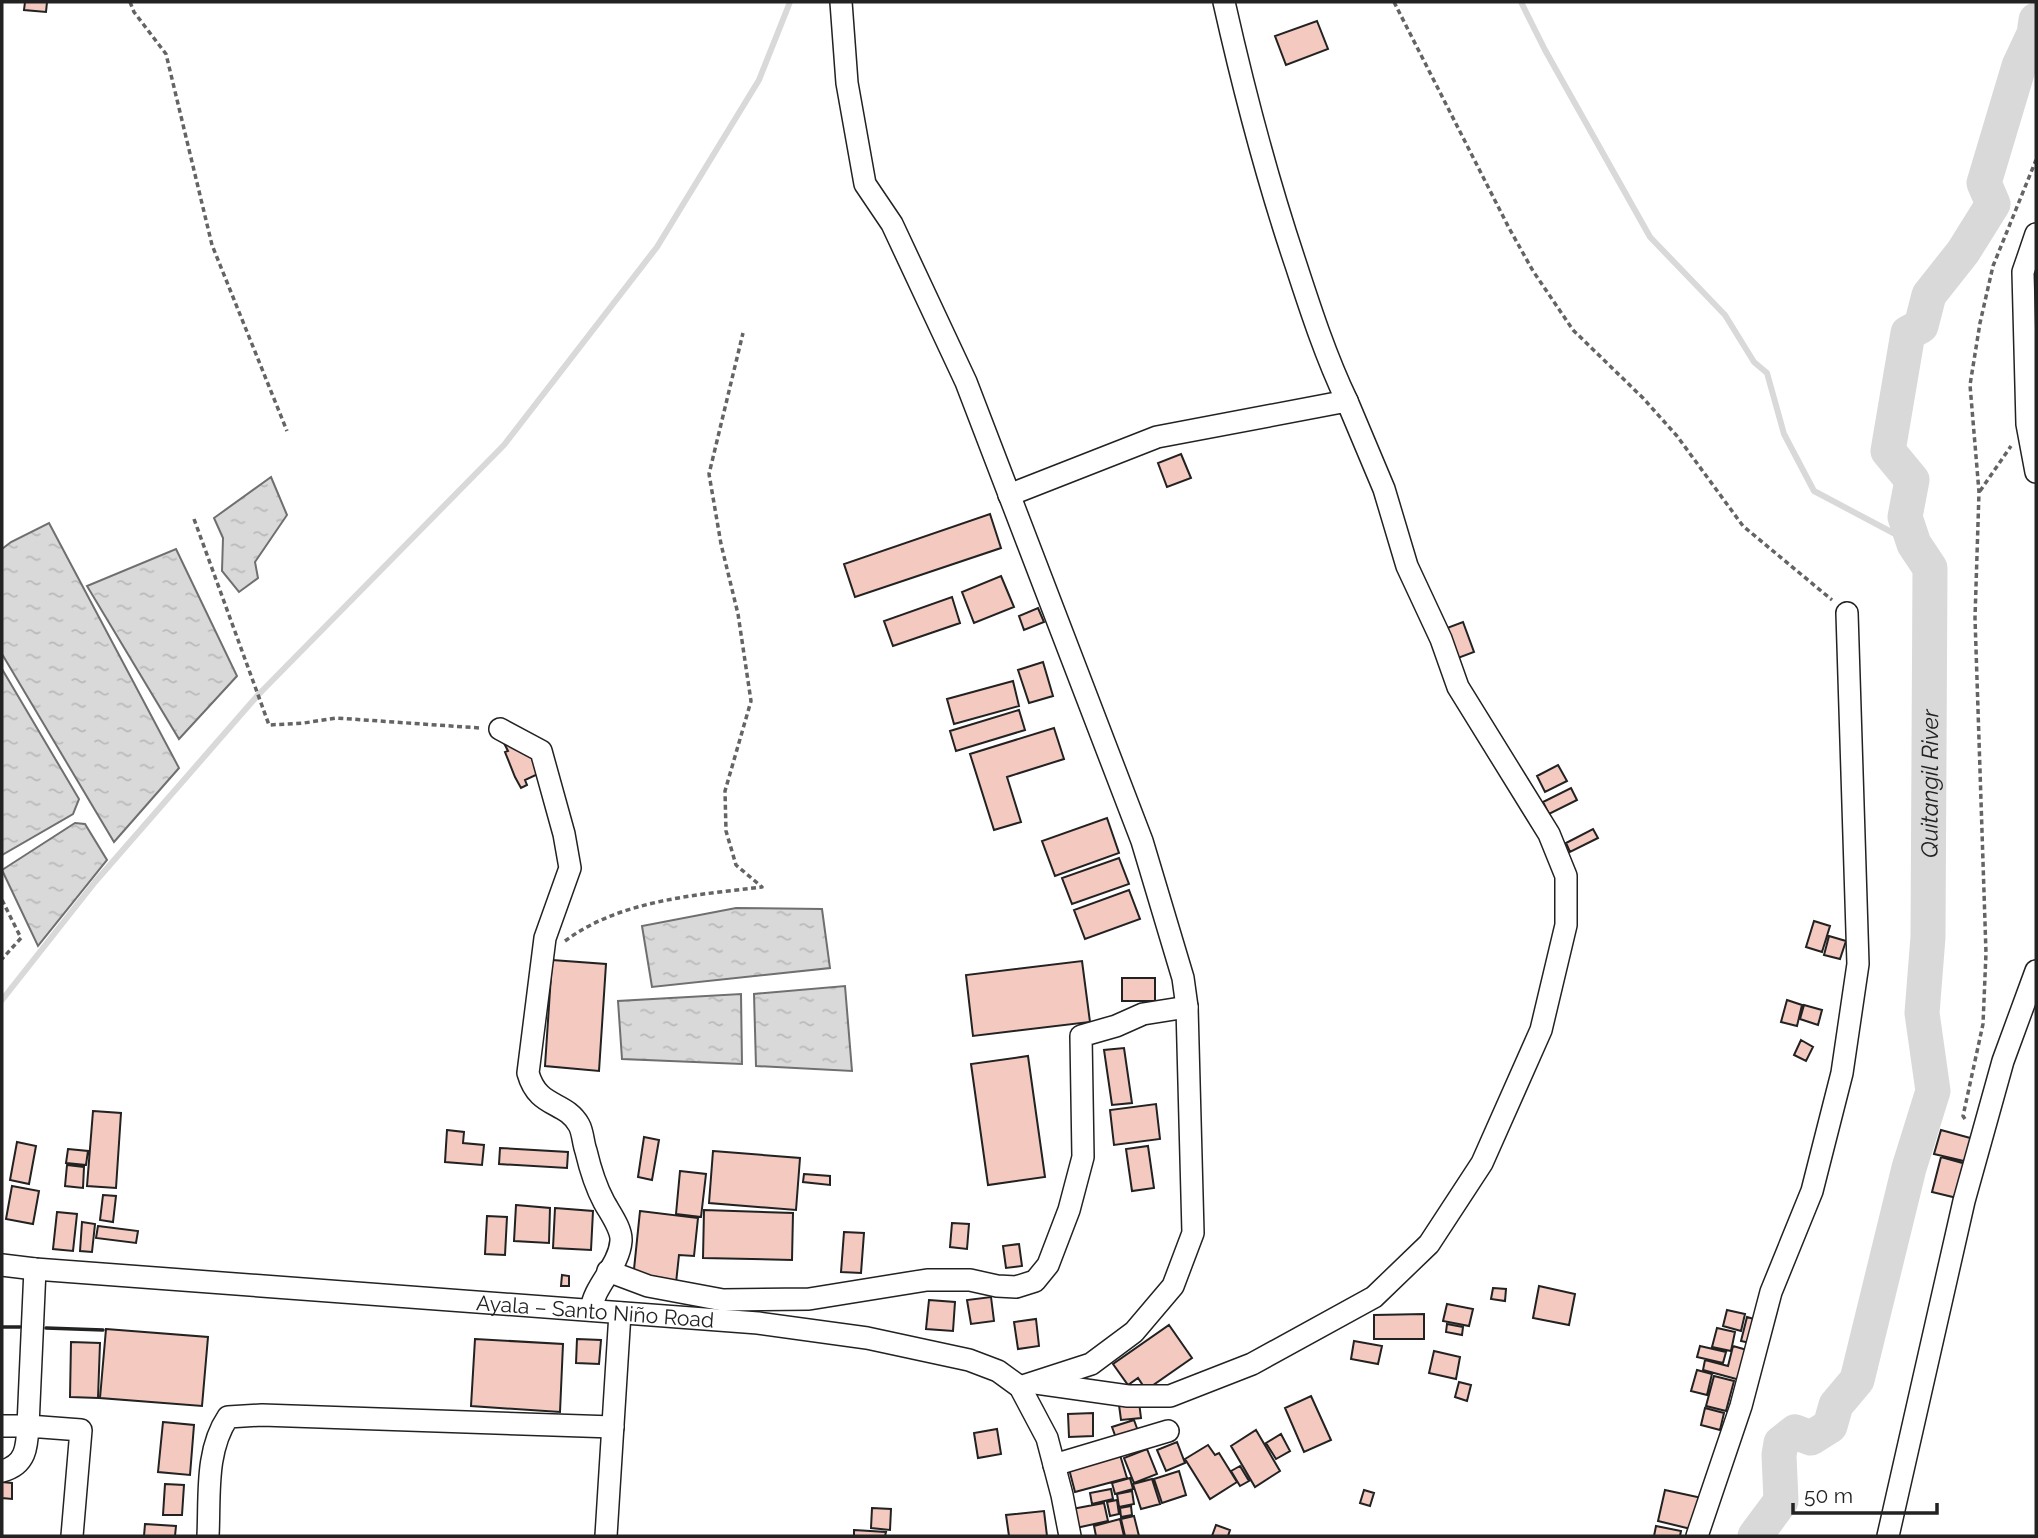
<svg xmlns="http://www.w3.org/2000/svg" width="2038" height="1538" font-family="Raleway,sans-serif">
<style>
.water{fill:url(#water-ripples);stroke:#6f6f6f;stroke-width:2}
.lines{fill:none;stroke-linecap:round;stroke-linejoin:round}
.stream{stroke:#d9d9d9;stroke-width:6}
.river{stroke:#d9d9d9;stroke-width:35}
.building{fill:#f3c9c0;stroke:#222;stroke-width:2}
.minor-casing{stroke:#222;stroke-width:24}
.path{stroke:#646464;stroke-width:3.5;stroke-dasharray:5 3.5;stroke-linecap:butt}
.minor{stroke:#fff;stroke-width:21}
.wall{stroke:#222;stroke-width:3.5}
.labels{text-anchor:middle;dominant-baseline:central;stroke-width:5;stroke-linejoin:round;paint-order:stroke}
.street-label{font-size:21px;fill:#222;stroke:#fff}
.water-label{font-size:23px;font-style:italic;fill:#222;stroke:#fff}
</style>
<defs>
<pattern id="water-ripples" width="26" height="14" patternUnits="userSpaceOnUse" patternTransform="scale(1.75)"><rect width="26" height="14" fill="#d9d9d9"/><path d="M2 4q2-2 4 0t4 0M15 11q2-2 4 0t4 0" fill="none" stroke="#bababa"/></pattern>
</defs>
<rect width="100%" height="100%" fill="#fff"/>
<path class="water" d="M271,477L287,515L255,562L258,578L239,592L222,571L223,538L214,518Z
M49,523L179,768L114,842L2,654V549L11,542Z
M176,549L237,676L179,739L87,586Z
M2,669L79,799L73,814L2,855Z
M75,823L85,824L107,860L38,946L2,870Z
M736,908L822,909L830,968L652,987L642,926Z
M845,986L852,1071L756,1066L754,994Z
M741,994L742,1064L622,1059L618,1001Z"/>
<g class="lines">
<path class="stream" d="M1521,2L1545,50L1650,237L1725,315L1754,362L1767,373L1784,434L1814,491L1914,544
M2,1000L95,882L258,695L504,445L657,247L759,80L790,2"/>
<path class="river" id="s1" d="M1755,1536L1781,1501L1779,1455L1781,1443L1795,1432L1811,1438L1830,1426L1836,1405L1857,1380L1909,1168L1933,1091L1922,1013L1928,937L1930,568L1914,544L1905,517L1912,480L1888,451L1908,333L1921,326L1929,295L1963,252L1993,204L1984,183L2019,66L2034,34L2036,20"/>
</g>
<path class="building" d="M25,2H47L46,12L24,10Z
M1317,21L1328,49L1286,65L1275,36Z
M1181,454L1191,478L1167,487L1158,463Z
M990,514L1001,548L855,597L844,564Z
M1001,576L1014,607L974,623L962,592Z
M952,597L960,623L893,646L884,621Z
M1038,608L1044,622L1024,630L1019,616Z
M1463,622L1474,652L1458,658L1447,628Z
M1043,662L1053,696L1029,703L1018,670Z
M1013,681L1019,706L954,724L947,699Z
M1019,710L1025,730L956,751L950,731Z
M1054,728L1064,759L1007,777L1021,822L994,830L970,754Z
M503,741L528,748L538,774L525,780L527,785L521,788L515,777L505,752L508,751Z
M1558,765L1567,781L1545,792L1537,776Z
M1571,788L1577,800L1549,814L1543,802Z
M1107,818L1119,853L1055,876L1042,841Z
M1593,829L1598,838L1570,852L1566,843Z
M1119,858L1129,884L1072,904L1062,878Z
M1129,890L1140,919L1085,939L1074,910Z
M1814,921L1830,926L1822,952L1806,947Z
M1829,936L1846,941L1840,959L1824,955Z
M552,960L606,964L599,1071L545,1066Z
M1082,961L1090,1022L973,1036L966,975Z
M1122,978H1155V1001H1122Z
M1787,1000L1802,1005L1797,1026L1781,1022Z
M1804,1005L1822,1010L1818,1025L1800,1019Z
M1801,1040L1813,1047L1806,1061L1794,1055Z
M1124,1048L1132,1103L1112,1105L1104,1050Z
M1028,1056L1045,1177L988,1185L971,1064Z
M1156,1104L1160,1139L1114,1145L1110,1110Z
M93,1111L121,1113L116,1188L87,1186Z
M447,1130L464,1132L463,1143L484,1145L482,1165L445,1162Z
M1941,1130L1974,1139L1968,1162L1934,1154Z
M644,1137L659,1140L652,1180L638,1177Z
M17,1142L36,1146L29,1184L10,1180Z
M1148,1146L1154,1188L1132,1191L1126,1149Z
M500,1148L568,1152L567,1168L499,1164Z
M68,1149L88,1151L86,1165L66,1163Z
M713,1151L800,1158L796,1210L709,1203Z
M1941,1157L1966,1164L1957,1198L1932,1192Z
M67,1165L84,1167L83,1188L65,1186Z
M680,1171L706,1174L701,1217L676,1214Z
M804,1174L830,1176V1185L803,1182Z
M12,1186L39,1191L33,1224L6,1219Z
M103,1195L116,1196L113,1222L100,1220Z
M516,1205L550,1208L549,1243L514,1241Z
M555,1208L593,1211L591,1250L553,1248Z
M704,1210L793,1213L792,1260L703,1258Z
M640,1211L698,1218L694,1256L679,1255L676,1283L633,1279Z
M57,1212L77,1214L73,1251L53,1249Z
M487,1216L507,1217L505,1255L485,1254Z
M82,1222L95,1224L92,1252L80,1251Z
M952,1223L969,1224L967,1249L950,1247Z
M98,1226L138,1231L136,1243L96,1238Z
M844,1232L864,1233L861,1273L841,1272Z
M1019,1244L1022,1266L1006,1268L1003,1246Z
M562,1275L569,1276V1286H561Z
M1539,1286L1575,1294L1569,1325L1533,1318Z
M1493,1288L1506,1289L1505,1301L1491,1299Z
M991,1297L994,1321L971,1324L967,1300Z
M929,1300L955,1302L953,1331L926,1329Z
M1447,1304L1473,1309L1469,1326L1443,1321Z
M1727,1310L1745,1314L1741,1331L1723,1326Z
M1424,1314V1339H1374V1315Z
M1747,1317L1761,1321L1755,1344L1741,1341Z
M1036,1319L1039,1346L1018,1349L1014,1322Z
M1447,1324L1463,1327L1462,1335L1446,1332Z
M1169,1325L1192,1358L1146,1390L1138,1378L1128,1385L1113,1364Z
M1717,1328L1735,1332L1731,1351L1712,1347Z
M106,1329L208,1337L202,1406L100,1398Z
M475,1339L563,1344L560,1412L471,1406Z
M577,1339L601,1340L599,1364L576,1363Z
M1354,1341L1382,1346L1378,1364L1351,1359Z
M71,1342L100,1343L98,1398L70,1397Z
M1700,1346L1726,1352L1723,1363L1697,1357Z
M1733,1346L1747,1350L1740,1380L1703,1370L1705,1360L1728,1366Z
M1434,1351L1460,1357L1456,1379L1429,1373Z
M1697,1370L1712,1374L1707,1395L1691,1391Z
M1714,1376L1734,1381L1726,1411L1706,1406Z
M1459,1382L1471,1385L1467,1401L1455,1397Z
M1311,1396L1331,1440L1304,1452L1285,1408Z
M1139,1402L1141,1418L1121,1420L1119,1405Z
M1705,1408L1724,1413L1720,1430L1701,1425Z
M1093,1413V1436L1069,1437L1068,1414Z
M1134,1420L1138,1431L1116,1438L1112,1427Z
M163,1422L194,1425L190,1475L158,1472Z
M997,1429L1001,1454L978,1458L974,1433Z
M1256,1430L1280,1471L1255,1487L1231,1446Z
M1281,1434L1290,1451L1276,1459L1266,1443Z
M1177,1442L1185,1463L1166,1471L1157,1450Z
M1208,1445L1215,1455L1219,1453L1237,1482L1210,1499L1185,1459Z
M1147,1449L1157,1474L1134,1483L1124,1458Z
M1120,1455L1127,1478L1075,1492L1069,1469Z
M1240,1466L1249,1481L1240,1486L1231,1471Z
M1179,1471L1186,1495L1162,1503L1154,1479Z
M1130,1478L1133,1489L1115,1494L1112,1483Z
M1152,1479L1160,1504L1141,1509L1133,1484Z
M2,1482L12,1483V1499L2,1498Z
M165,1484L184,1485L182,1515H163Z
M1111,1489L1113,1499L1092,1504L1090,1493Z
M1364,1490L1374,1493L1370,1506L1360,1503Z
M1665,1490L1702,1498L1695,1530L1658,1521Z
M1132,1491L1134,1504L1119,1507L1117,1494Z
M1117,1500L1119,1514L1110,1516L1107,1502Z
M1104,1503L1108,1521L1076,1528L1072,1509Z
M1131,1506L1132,1515L1121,1517L1120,1508Z
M872,1508L891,1509L890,1530L871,1528Z
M1044,1511L1047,1536H1009L1006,1515Z
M1134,1516L1139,1536H1125L1121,1519Z
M1120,1519L1124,1536H1096L1094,1526Z
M145,1524L176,1526L175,1536H144Z
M1216,1525L1230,1530L1228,1536H1212Z
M1656,1526L1681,1531L1680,1536H1654Z
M854,1530L886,1532L885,1536H854Z"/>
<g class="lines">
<defs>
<g id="minor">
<path d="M841,2L847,83L865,184L892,224L966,382L1142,841L1183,978L1187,1007L1193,1233L1173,1286L1134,1332L1091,1364L1020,1387"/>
<path d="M1224,2C1244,91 1267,179 1296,265C1311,311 1326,357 1347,401"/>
<path d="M2036,234L2023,272L2027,424L2036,472"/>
<path d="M1009,495L1157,437L1347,401L1384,489L1407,566L1441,639L1458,687L1549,834L1566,876V925L1541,1030L1482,1163L1429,1244L1374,1297L1252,1364L1170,1396H1128L1036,1383"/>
<path d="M500,729L541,751L564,834L570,868L545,938L528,1073C538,1109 565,1100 579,1125C583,1132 583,1143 586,1151C590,1168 596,1187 604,1202C610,1213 622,1229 621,1241C619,1267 594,1285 591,1310"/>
<path id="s2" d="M2,1265L35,1269L758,1323L867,1338L969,1360L998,1371L1020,1387L1047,1438L1062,1495L1070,1536"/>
<path d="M608,1271L648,1286L723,1300L809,1299L927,1280H970L997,1286L1016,1287L1035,1281L1048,1265L1069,1210L1083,1157L1081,1036L1116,1026L1143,1014L1187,1007"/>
<path d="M2,1426H28L35,1269"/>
<path d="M1054,1465L1168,1431"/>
<path d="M2,1471C26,1465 27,1447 28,1426L81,1430L72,1536"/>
<path d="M208,1536C210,1496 205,1451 228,1417L262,1415L613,1427"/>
<path d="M606,1536L620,1313"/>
<path d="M1697,1536L1741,1406L1771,1292L1812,1191L1842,1073L1858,964L1847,613"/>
<path d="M1888,1536L1964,1201L2003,1061L2036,971"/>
</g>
</defs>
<use href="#minor" class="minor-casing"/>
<path class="path" d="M130,2L134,12L166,54L212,245L287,431
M1394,2L1509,228L1533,271L1573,330L1643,398L1677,436L1743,526L1832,600
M1980,491L2011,446
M194,519L269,725L304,723L336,718L480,728
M2,900L21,938L2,959
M565,941C620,900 696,895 762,887L736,865L726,831L725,791L751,701L738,614L721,544L709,474L743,333
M1965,1119L1963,1116L1983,1024L1986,953L1975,618L1979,492L1970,385L1980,323L1993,266L2036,160"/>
<use href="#minor" class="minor"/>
<path class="wall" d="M2,1327H20
M46,1328L103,1330"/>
</g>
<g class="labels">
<g class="street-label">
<text stroke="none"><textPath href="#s2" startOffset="595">Ayala – Santo Niño Road</textPath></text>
</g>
<g class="water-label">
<text stroke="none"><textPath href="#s1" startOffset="821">Quitangil River</textPath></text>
</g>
</g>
<rect width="2038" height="1538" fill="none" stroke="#222222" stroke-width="7"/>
<path d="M1793 1503v10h144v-10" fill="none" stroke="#222222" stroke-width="3.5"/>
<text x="1804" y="1503" font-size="21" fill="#222222" stroke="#ffffff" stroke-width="5" paint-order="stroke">50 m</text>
</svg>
